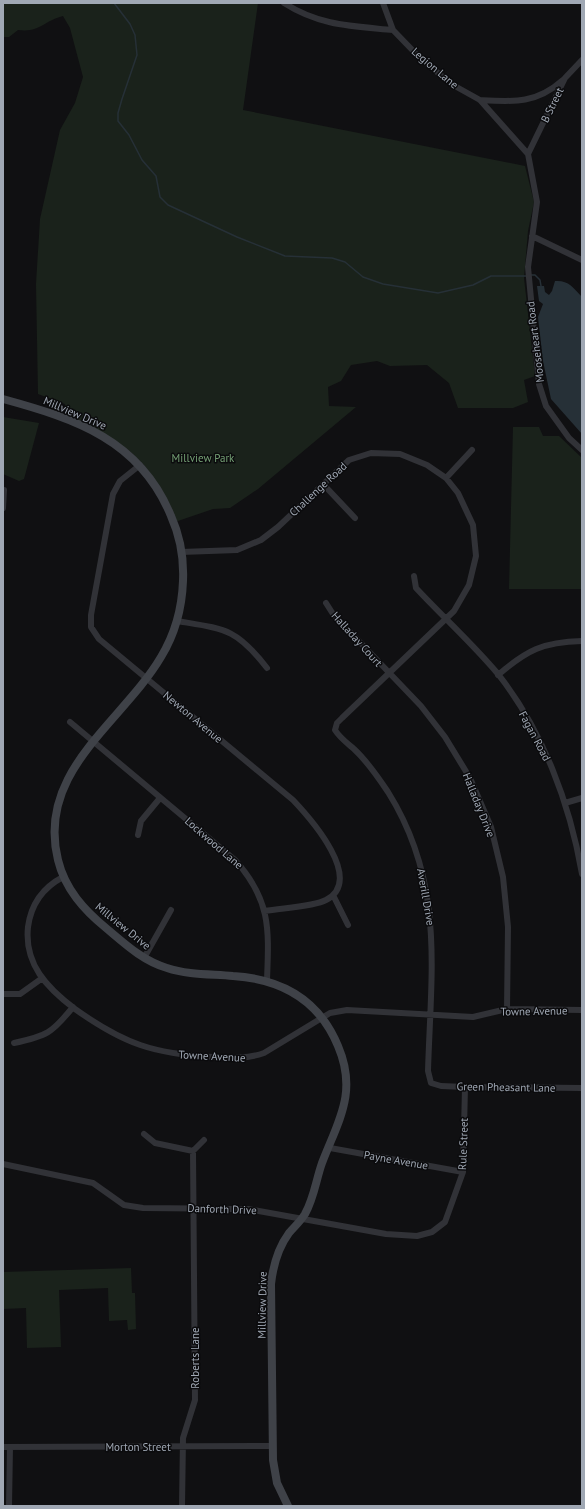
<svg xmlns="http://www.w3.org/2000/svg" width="585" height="1509" font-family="'PT Sans',sans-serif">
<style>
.green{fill:#1a221b}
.water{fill:#263037}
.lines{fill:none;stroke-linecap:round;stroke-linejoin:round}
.stream{stroke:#263037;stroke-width:1.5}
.street{stroke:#313237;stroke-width:6}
.secondary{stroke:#3f4248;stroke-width:8}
.labels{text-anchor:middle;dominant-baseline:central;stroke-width:3;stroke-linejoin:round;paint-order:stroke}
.street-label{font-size:11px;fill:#a0a8b4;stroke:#0b0b0d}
.park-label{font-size:11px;fill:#75a175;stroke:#0b0b0d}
</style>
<rect width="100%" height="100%" fill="#101012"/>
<path class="green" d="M3,3H258L243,110L525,166L534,202L528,231L524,278L535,376L524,380L528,402L513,408H458L449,383L427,365L390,366L377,361L351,365L341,381L328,387L329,406L356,407L258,489L230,508L213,509L175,522C166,501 157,478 140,461C121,440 91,429 67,416L65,404L38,394L36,284L40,219L60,130L75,103L83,77L70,28L63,16C43,21 40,33 18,30L9,37H3Z
M3,417L39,423L24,479L19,481L3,474Z
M513,427H539L543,436H559L582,458V589H509Z
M131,1268L132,1293H135L136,1329L128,1330L127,1320L109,1321L108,1288L59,1290L61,1347L27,1348L26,1308L3,1309V1272Z"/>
<path class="water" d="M555,281C568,280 573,287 582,297V434L551,399L543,361L538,317L543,304L539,301L537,286H544L545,292L549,295L552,291Z"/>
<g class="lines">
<path class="stream" d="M114,3L130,24L135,35L137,55L122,99L118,113V121L129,135L142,160L156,176L160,197L168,205L237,237L285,256L332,258L345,262L363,277L383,284L438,293L473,285L491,276H526
M530,275H535L540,280L541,286"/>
<path class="street" d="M284,3C320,26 352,26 393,30
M383,3L393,30L421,59L453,85L480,100L528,154L537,202L528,267L539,384L546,406L569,438L582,450
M480,100C514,102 536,104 563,80
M528,154L565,78L582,60
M532,236L582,260
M140,465L120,481L113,494L91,615V627L99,639L293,800C311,819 365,880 326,900C313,907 281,908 265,911
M446,478L472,450
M323,484L355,518
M3,508L4,490
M181,552L237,550L261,540L278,527L349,460L371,453L400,454L427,465L446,478L458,493L473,525L476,556L469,585L454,611L342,718L337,723L335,730C340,738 347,743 354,749C367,761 378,777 388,792C445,883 431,970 428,1071L431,1083L441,1086L465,1087L582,1088
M414,576L416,588C443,617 473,644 498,674C543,731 570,804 582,874
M326,603L333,614L421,706L445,737L470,778L491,827L503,877L508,927L507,1009
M177,621C225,629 236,628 267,668
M498,675C527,650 543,642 582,641
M70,722L235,860C271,900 269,929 267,980
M565,803L582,798
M138,835L141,821L160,798
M63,877C44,887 31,904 28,927C24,964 47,988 75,1009C124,1044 154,1054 213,1057C231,1058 247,1059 264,1053L330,1013L347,1010L473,1017L507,1009L582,1010
M333,895L348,925
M144,958L171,910
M3,994H20L41,979
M14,1043C47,1036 52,1033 73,1007
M144,1134L155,1143L193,1151
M330,1148L463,1172
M3,1164L93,1183L124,1205L143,1208L248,1209L386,1234L417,1236L432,1232L445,1222L463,1172L465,1087
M3,1447L273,1446
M9,1506L10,1447
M182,1506L183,1438L195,1400L193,1151L204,1140"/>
<path class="secondary" d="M3,399C76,419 140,440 171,516C180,536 184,559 183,581C182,608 175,634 161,657C122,723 36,771 58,860C65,889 84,910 106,928C125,944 143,961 167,968C188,975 211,974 233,976C282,979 319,1000 338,1046C358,1093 338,1121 322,1163C316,1180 314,1198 305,1214C300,1222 294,1227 289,1233C278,1248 273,1266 271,1284L273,1460L277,1483L288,1506"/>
</g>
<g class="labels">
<g class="street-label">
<text transform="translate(435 68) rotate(40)">Legion Lane</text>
<text transform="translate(552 105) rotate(-64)">B Street</text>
<text transform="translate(535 342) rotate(-97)">Mooseheart Road</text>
<text transform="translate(75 413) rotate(23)">Millview Drive</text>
<text transform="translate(318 489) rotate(-43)">Challenge Road</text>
<text transform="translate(357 639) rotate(48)">Halladay Court</text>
<text transform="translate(193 717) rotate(40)">Newton Avenue</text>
<text transform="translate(535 736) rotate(62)">Fagan Road</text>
<text transform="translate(479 805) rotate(68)">Halladay Drive</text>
<text transform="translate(214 843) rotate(41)">Lockwood Lane</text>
<text transform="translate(426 897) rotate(80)">Averill Drive</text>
<text transform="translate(123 926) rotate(39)">Millview Drive</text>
<text transform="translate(534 1011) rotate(-1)">Towne Avenue</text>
<text transform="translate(212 1056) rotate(3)">Towne Avenue</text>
<text transform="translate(506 1087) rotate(1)">Green Pheasant Lane</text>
<text transform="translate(463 1144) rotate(-88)">Rule Street</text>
<text transform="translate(396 1160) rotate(10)">Payne Avenue</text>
<text transform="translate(222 1209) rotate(2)">Danforth Drive</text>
<text transform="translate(262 1305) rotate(-89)">Millview Drive</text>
<text transform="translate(195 1358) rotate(-90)">Roberts Lane</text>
<text x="138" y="1447">Morton Street</text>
</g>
<g class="park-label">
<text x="203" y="458">Millview Park</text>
</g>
</g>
<rect width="585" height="1509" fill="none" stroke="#a0a8b4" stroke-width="8"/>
</svg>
